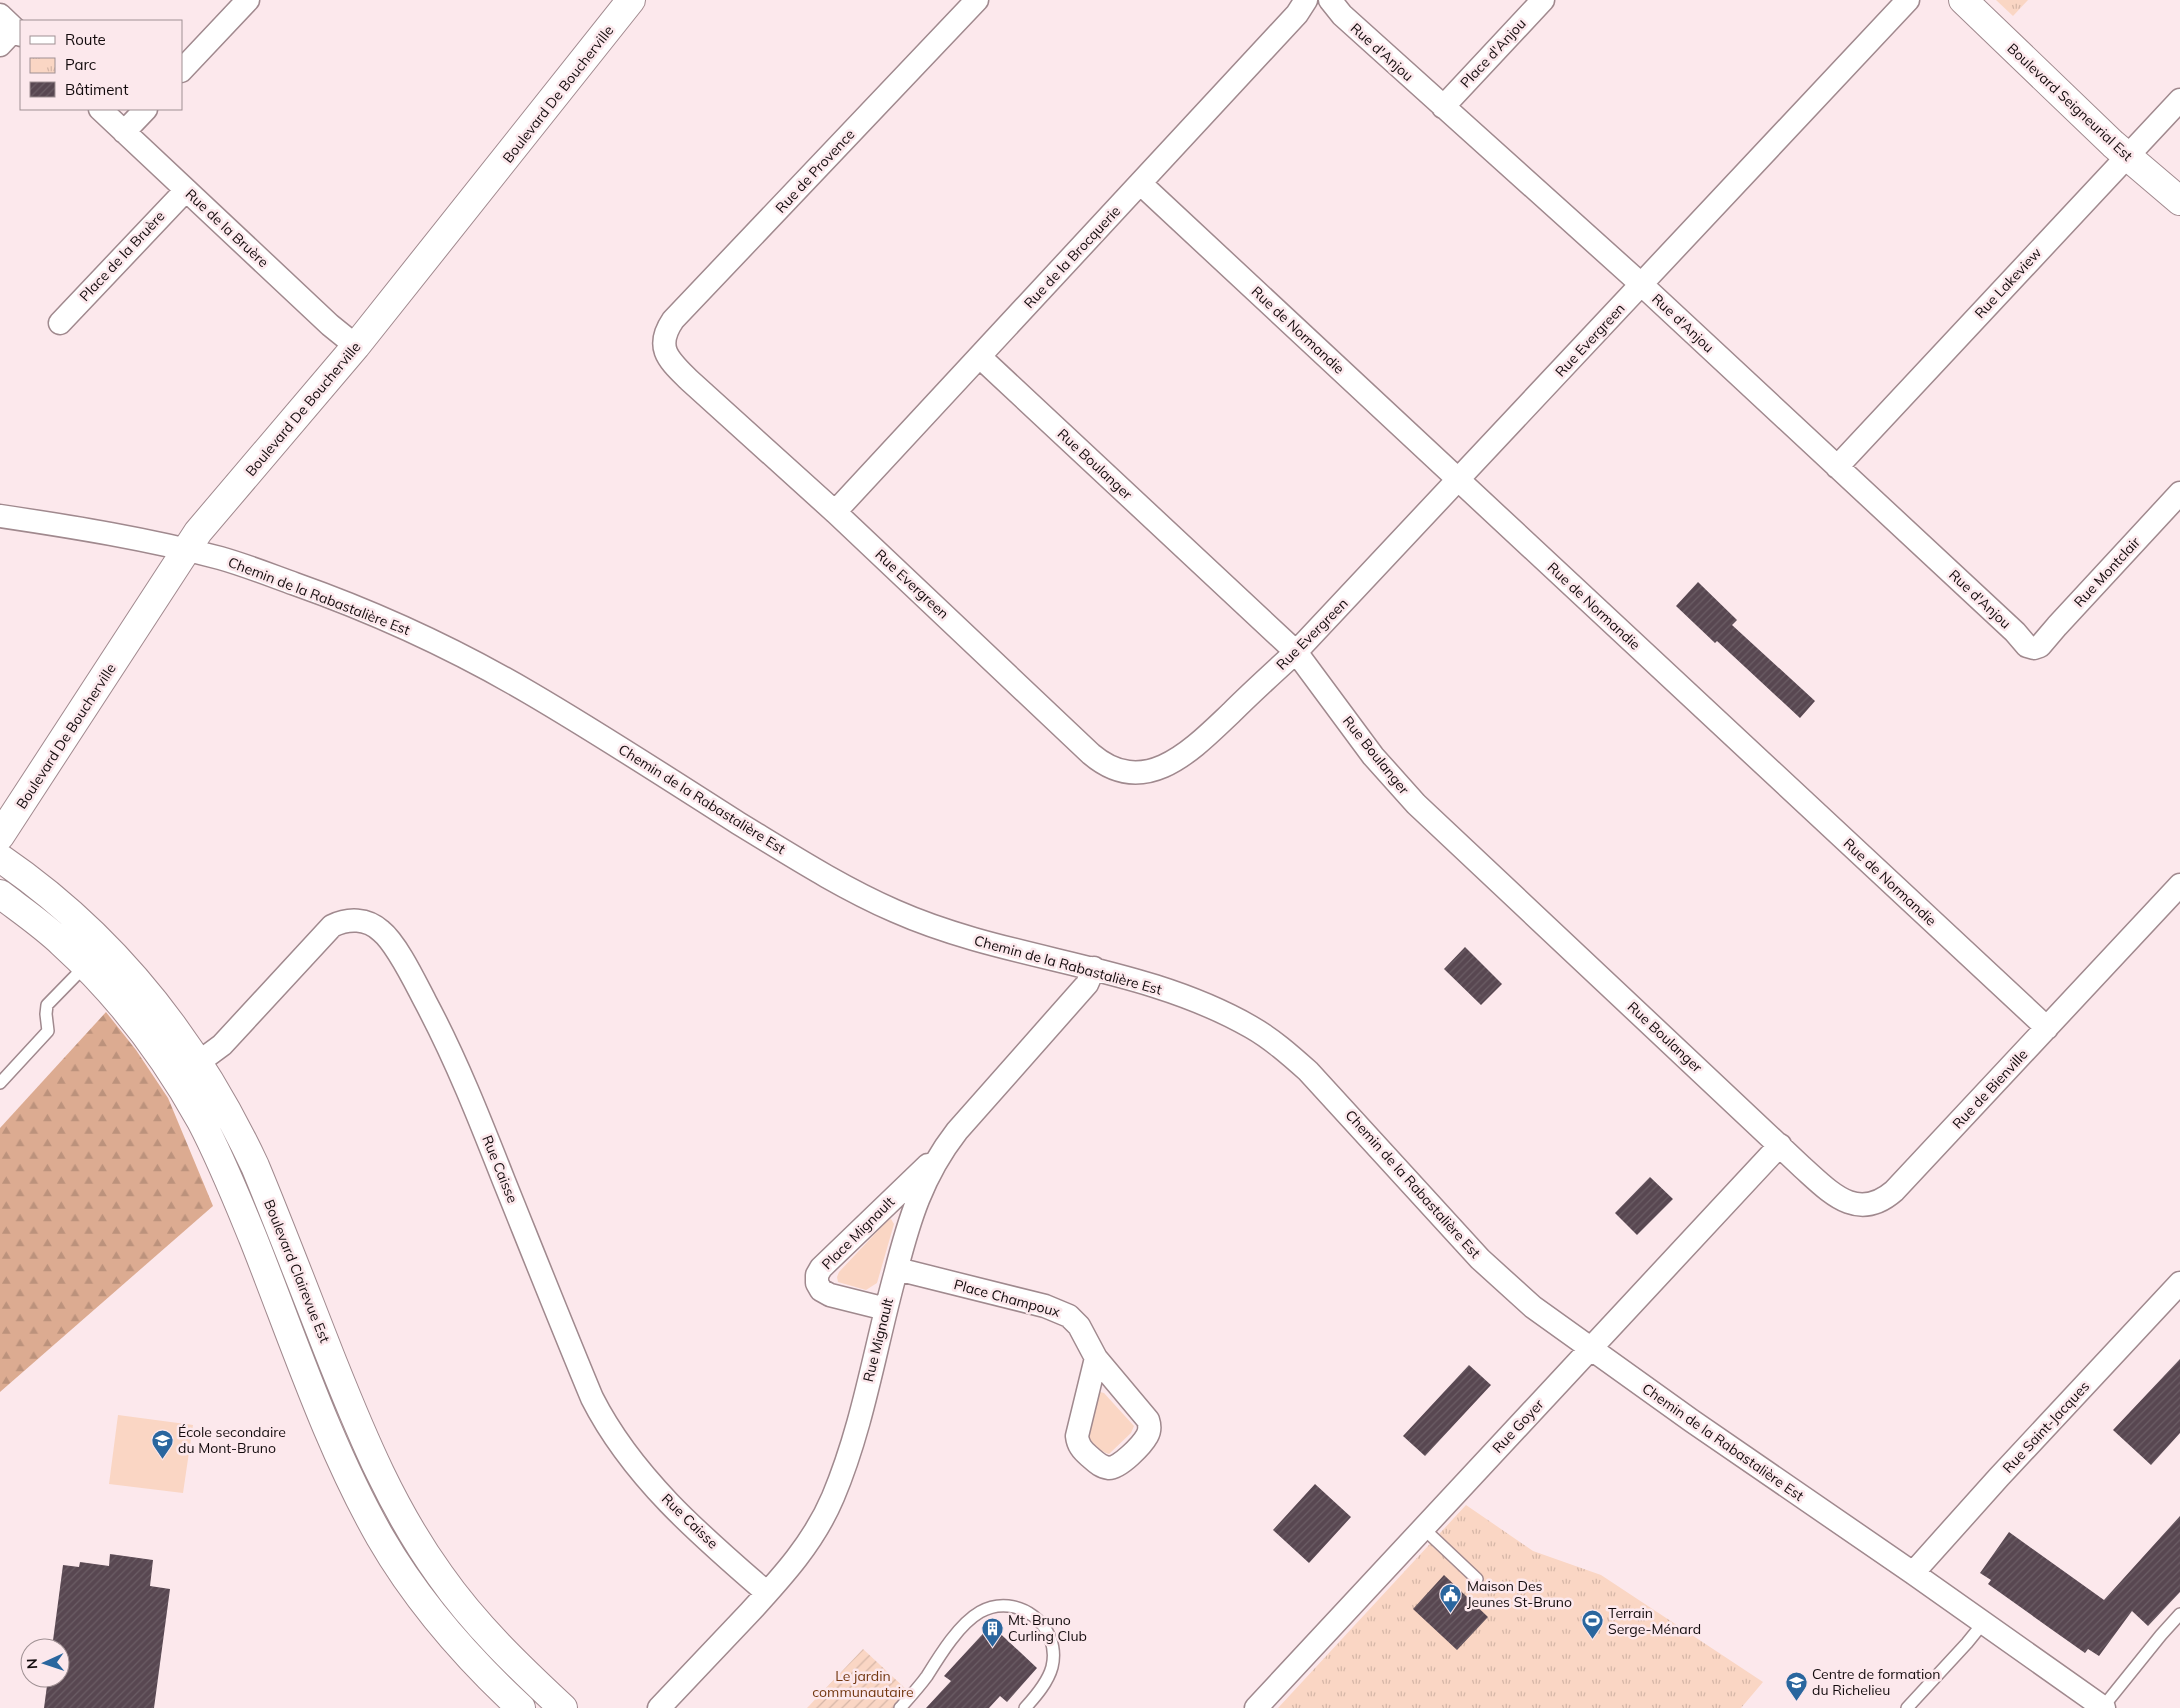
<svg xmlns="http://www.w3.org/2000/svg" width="2180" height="1708" font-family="Mulish,sans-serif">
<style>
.grass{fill:#fad6c4}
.forest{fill:url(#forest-firs)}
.park{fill:url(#park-tufts)}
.garden{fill:url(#garden-furrows)}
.building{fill:url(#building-hatch)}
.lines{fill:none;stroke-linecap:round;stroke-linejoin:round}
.lane-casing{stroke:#a0898e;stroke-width:14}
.street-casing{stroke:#a0898e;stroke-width:25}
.secondary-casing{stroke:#a0898e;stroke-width:30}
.lane{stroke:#fff;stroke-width:11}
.street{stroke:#fff;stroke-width:22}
.secondary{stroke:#fff;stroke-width:28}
.labels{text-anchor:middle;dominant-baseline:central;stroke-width:5;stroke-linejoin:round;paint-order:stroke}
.street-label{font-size:14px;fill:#130b0d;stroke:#fce8ec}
.poi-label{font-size:14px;fill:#130b0d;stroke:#fce8ec;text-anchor:start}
.park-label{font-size:14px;fill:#733710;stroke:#fce8ec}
</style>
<defs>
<pattern id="forest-firs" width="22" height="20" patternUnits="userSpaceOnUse" patternTransform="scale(1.25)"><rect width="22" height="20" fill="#dcab91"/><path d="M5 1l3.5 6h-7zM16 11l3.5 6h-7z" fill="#bc927c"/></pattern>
<pattern id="park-tufts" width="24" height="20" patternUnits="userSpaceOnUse" patternTransform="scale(1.25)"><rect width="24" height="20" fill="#fad6c4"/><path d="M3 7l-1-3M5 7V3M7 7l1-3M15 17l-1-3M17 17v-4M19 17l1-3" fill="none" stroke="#d5b6a7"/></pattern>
<pattern id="garden-furrows" width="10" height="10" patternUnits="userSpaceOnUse" patternTransform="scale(1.25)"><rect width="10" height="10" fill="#fad6c4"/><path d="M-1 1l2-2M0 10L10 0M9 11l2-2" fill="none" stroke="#d5b6a7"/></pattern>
<pattern id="building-hatch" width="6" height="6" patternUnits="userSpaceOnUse" patternTransform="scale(1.25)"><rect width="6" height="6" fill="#584751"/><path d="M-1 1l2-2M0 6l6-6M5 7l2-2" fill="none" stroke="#6b5d65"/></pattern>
</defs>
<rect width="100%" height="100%" fill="#fce8ec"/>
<path class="grass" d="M891,1219L894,1224L877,1283L866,1290L838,1282L837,1277L839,1272L887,1221Z
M1100,1392L1104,1393L1134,1426L1131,1433L1109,1454C1101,1452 1091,1443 1088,1435L1097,1394Z
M118,1415L193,1425L183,1493L109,1484Z"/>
<path class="forest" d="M106,1012L136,1050L168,1098L213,1206L0,1392V1128Z"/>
<path class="park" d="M1996,0H2028L2013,16Z
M1466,1505L1533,1551L1601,1575L1763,1682L1741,1708H1278Z"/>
<path class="garden" d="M863,1649L908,1691L893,1708H807Z"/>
<path class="building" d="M1698,582L1737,620L1732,625L1815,701L1800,718L1717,641L1715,643L1676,606Z
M1465,947L1502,984L1481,1005L1444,969Z
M1650,1177L1673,1199L1637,1235L1615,1213Z
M2180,1359V1433L2151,1465L2113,1430Z
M1469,1365L1491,1385L1425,1456L1403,1436Z
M1315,1484L1351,1517L1309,1563L1273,1530Z
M2180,1516V1592L2148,1626L2132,1611L2099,1656L2088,1649L2085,1653L2051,1629L1988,1584L1991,1580L1980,1573L2009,1532L2104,1600Z
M110,1554L153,1560L150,1586L170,1589L154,1708H44L48,1678H60V1648H52L63,1565L79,1567L80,1562L109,1566Z
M1444,1575L1488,1617L1457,1650L1413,1609Z
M991,1625L1037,1668L1007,1702L1000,1696L989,1708H926L951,1681L944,1676Z"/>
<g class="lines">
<defs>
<path id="lane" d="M0,1083L48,1031L46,1014L47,1005L86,965
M1423,1528L1477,1579
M2103,1707L2161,1635L2180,1614
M900,1708C909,1698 919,1687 927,1676C940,1655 959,1624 980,1612C1017,1591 1062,1626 1052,1667C1048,1682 1036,1696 1025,1708
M1907,1708L1967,1643L1984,1622"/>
<path id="street" d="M977,0L673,320C654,348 669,360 689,380L835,512L1091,754C1145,800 1192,750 1231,713C1252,692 1274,672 1296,652L1908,0
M1330,0L1342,15L1642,285L2015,632L2027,646L2034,648L2040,646L2057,626L2180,493
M0,15L21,35
M0,45L15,29
M181,71L248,0
M1443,107L1543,0
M100,109L330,325L356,346
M124,132L146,109
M1141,184L2047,1028
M60,323L186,190
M980,357L1296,652L1373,756L1416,804L1802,1167C1830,1192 1857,1223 1894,1191L2180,885
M1837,467L2180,100
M835,512L1297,14L1306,0
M0,516C74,527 148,539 220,558C245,565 270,575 295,584C377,613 455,649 530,693C600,734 669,779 738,823C789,854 840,887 895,911C1010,962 1141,964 1251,1027C1272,1039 1290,1055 1308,1071L1480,1259L1533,1307L1692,1421L1913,1573L2104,1708
M199,1062L222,1045L332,926C348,918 367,918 381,931C397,944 415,982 425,1001C456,1059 480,1120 504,1181C533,1253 562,1326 592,1398C632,1477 701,1536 767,1593
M897,1269L1045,1306L1069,1316L1079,1326L1096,1358L1148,1420C1150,1426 1150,1431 1147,1436C1142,1445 1120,1468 1109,1468C1100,1467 1095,1461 1089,1456C1082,1450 1078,1445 1077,1436L1096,1358
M886,1309L830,1295L821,1290L817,1283V1275L821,1268L928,1165
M1913,1573L1999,1477L2180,1283
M659,1708C689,1676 720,1644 750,1612C783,1576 814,1542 833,1497C863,1426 875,1348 895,1275C909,1220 922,1176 957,1131L1087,984L1094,968
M1256,1708L1780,1145"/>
<path id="secondary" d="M1963,0L2113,144L2180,201
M0,836L198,532L356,346L631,0
M0,858C114,936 197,1042 255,1166C282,1231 307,1297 333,1363C363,1438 393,1510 440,1575C475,1625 519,1667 563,1708
M0,894C21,910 43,925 62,943C117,993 165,1056 201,1121C221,1159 237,1199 253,1238C292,1336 328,1446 380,1537C417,1601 467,1658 521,1708"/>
</defs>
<use href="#lane" class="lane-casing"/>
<use href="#street" class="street-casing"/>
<use href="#secondary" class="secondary-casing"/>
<use href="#lane" class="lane"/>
<use href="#street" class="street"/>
<use href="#secondary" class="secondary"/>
</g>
<defs>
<symbol id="school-pin" viewBox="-11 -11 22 30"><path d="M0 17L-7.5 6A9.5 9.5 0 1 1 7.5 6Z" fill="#2a669e" stroke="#fce8ec"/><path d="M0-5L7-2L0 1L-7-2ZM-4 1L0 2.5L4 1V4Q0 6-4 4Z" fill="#fff"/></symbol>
<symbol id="civic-pin" viewBox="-11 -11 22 30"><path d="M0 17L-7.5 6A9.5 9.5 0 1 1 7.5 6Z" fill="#2a669e" stroke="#fce8ec"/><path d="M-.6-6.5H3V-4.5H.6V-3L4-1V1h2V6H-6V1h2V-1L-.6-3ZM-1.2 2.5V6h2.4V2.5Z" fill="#fff"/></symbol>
<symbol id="stadium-pin" viewBox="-11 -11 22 30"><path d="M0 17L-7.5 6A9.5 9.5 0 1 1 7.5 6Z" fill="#2a669e" stroke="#fce8ec"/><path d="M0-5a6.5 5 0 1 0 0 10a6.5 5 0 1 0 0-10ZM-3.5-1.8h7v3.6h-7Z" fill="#fff"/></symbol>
<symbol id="building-pin" viewBox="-11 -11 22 30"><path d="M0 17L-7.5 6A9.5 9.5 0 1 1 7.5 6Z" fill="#2a669e" stroke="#fce8ec"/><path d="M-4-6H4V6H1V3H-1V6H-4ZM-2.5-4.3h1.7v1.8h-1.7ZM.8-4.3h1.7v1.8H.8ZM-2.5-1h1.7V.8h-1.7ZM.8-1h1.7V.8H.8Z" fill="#fff"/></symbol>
<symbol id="university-pin" viewBox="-11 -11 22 30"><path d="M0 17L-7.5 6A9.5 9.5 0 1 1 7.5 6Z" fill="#2a669e" stroke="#fce8ec"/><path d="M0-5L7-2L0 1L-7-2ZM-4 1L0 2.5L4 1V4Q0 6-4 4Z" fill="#fff"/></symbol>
</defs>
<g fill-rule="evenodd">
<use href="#school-pin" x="150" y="1428" width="25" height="34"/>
<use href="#civic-pin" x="1438" y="1582" width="25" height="34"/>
<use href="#stadium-pin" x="1580" y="1608" width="25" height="34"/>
<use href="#building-pin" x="980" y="1616" width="25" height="34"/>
<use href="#university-pin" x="1784" y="1670" width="25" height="34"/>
</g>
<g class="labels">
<g class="street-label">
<text transform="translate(1382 52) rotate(42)">Rue d'Anjou</text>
<text transform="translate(1493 53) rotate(-47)">Place d'Anjou</text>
<text transform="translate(558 94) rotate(-52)">Boulevard De Boucherville</text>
<text transform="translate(2070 102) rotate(43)">Boulevard Seigneurial Est</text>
<text transform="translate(815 171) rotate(-47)">Rue de Provence</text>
<text transform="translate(227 228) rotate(43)">Rue de la Bruère</text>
<text transform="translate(122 256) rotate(-47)">Place de la Bruère</text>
<text transform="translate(1072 257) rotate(-47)">Rue de la Brocquerie</text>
<text transform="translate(2008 283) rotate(-47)">Rue Lakeview</text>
<text transform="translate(1683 323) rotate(43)">Rue d'Anjou</text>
<text transform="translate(1298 330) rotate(43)">Rue de Normandie</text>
<text transform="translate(1590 340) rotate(-47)">Rue Evergreen</text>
<text transform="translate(303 409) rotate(-50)">Boulevard De Boucherville</text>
<text transform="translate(1095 464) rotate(43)">Rue Boulanger</text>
<text transform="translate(2107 572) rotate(-47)">Rue Montclair</text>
<text transform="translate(912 584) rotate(43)">Rue Evergreen</text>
<text transform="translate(319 596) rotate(21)">Chemin de la Rabastalière Est</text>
<text transform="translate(1980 599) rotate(43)">Rue d'Anjou</text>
<text transform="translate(1594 606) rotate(43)">Rue de Normandie</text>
<text transform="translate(1312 634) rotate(-45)">Rue Evergreen</text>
<text transform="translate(66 736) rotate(-57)">Boulevard De Boucherville</text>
<text transform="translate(1376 755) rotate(51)">Rue Boulanger</text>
<text transform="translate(702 799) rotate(32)">Chemin de la Rabastalière Est</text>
<text transform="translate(1890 882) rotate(43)">Rue de Normandie</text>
<text transform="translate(1068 965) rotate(15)">Chemin de la Rabastalière Est</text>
<text transform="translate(1665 1037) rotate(43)">Rue Boulanger</text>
<text transform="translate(1990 1089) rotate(-47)">Rue de Bienville</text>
<text transform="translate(500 1169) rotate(68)">Rue Caisse</text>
<text transform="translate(1413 1184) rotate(48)">Chemin de la Rabastalière Est</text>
<text transform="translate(858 1233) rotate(-45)">Place Mignault</text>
<text transform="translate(297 1271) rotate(68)">Boulevard Clairevue Est</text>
<text transform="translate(1007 1298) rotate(15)">Place Champoux</text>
<text transform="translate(878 1340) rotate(-76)">Rue Mignault</text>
<text transform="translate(1518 1426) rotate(-47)">Rue Goyer</text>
<text transform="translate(2046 1427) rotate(-47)">Rue Saint-Jacques</text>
<text transform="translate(1723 1442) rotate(35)">Chemin de la Rabastalière Est</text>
<text transform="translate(690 1521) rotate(44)">Rue Caisse</text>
</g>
<g class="poi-label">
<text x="178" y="1432">École secondaire<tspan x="178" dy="16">du Mont-Bruno</tspan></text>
<text x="1467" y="1586">Maison Des<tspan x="1467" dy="16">Jeunes St-Bruno</tspan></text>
<text x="1608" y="1613">Terrain<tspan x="1608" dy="16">Serge-Ménard</tspan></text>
<text x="1008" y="1620">Mt. Bruno<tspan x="1008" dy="16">Curling Club</tspan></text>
<text x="1812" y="1674">Centre de formation<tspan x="1812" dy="16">du Richelieu</tspan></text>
</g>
<g class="park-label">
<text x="863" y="1676">Le jardin<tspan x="863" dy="16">communautaire</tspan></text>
</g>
</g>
<rect x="20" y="20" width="162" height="90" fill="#fce8ec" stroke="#9f9093"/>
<rect x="30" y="36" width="25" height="8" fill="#ffffff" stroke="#9f9093"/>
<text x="65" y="45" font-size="15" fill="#130b0d">Route</text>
<rect x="30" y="58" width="25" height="15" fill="url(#park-tufts)" stroke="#9f9093"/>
<text x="65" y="70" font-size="15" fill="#130b0d">Parc</text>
<rect x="30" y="82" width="25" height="15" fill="url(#building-hatch)" stroke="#9f9093"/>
<text x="65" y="95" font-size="15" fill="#130b0d">Bâtiment</text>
<g transform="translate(45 1663) rotate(267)"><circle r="24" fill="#fce8ec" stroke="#9f9093"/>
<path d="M0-4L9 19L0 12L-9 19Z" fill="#2a669e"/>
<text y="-8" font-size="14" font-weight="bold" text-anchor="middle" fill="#130b0d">N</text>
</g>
</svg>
